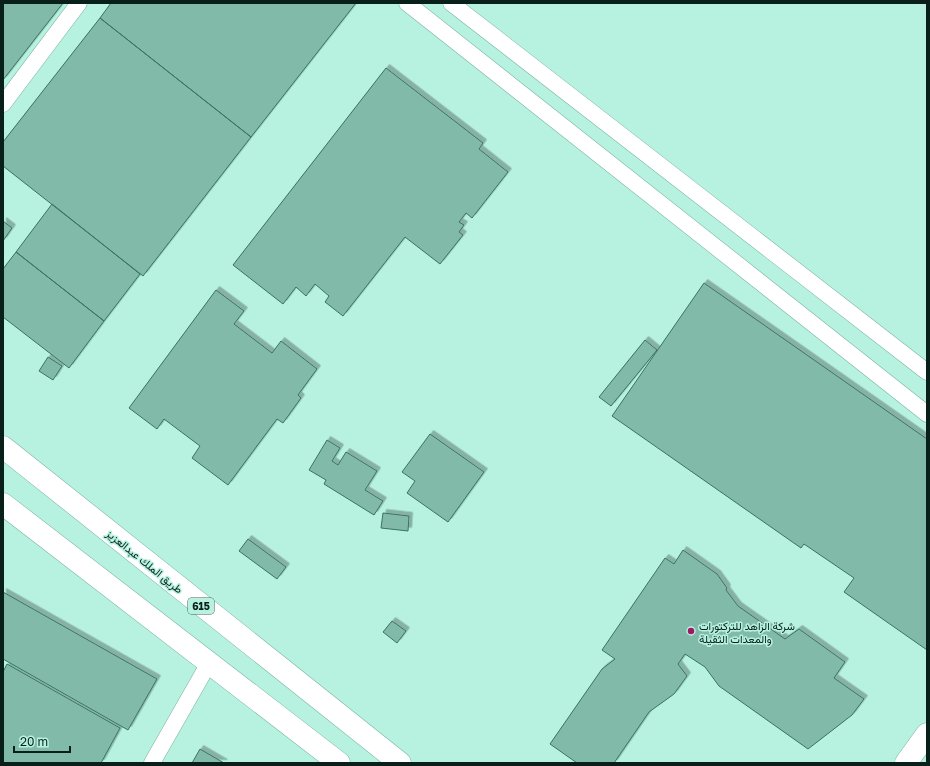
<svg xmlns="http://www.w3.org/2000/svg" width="930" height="766" font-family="'Golos Text',Vazirmatn,sans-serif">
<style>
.building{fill:#82baaa;stroke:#3a7263;filter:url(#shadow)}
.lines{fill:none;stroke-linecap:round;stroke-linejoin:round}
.street-casing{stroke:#79b2a1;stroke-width:17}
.secondary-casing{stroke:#79b2a1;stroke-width:23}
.highway-casing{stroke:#79b2a1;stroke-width:23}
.street{stroke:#fff;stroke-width:16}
.secondary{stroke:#fff;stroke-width:22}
.highway{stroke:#fff;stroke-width:22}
.poi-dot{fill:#a11762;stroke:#b7f2e0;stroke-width:1.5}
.labels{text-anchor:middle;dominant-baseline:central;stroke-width:3;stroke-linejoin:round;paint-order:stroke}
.shield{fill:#b7f2e0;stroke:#3d5f55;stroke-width:1}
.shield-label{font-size:10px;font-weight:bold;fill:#09201a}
.street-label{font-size:11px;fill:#09201a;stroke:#b7f2e0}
.poi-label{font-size:11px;fill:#09201a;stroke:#b7f2e0;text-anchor:start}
</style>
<defs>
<filter id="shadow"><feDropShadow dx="3.5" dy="-3.5" stdDeviation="0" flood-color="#0004"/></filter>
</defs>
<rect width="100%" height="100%" fill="#b7f2e0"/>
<path class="building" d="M3,3H63L3,80Z
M111,3H356L251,137L100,18Z
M100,18L251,137L143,276L3,166V142Z
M386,68L483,143L479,149L508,172L472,218L466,213L459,222L464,225L459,232L463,235L440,264L405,237L343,316L325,302L329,296L315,284L306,296L296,287L283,304L233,265Z
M52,204L140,274L104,321L16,252Z
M3,221L12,228L3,241Z
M16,252L104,321L69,368L3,317V269Z
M704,283L927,439V650L844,592L854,578L804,544L801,548L612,416Z
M216,290L244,311L234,324L272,353L281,341L317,369L298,395L301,398L283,423L277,419L228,485L192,458L200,446L164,419L157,429L129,408Z
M645,340L657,350L611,406L599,397Z
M48,357L62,366L53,380L39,371Z
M430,434L484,472L448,522L407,493L415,481L402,472Z
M327,440L340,448L332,461L338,465L346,452L377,471L365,490L383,501L374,515L324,484L326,480L309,470Z
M383,513L409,516L408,531L381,528Z
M248,539L286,567L277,579L239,551Z
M683,550L717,574L727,588L726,590L738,606L785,639L799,629L845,662L834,678L864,699L852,715L808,749L719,686L705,667L685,654L678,664L687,676L674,694L649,712L614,763H577L550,744L602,669L615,659L602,650L665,558L674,564Z
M3,592L157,679L128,730L3,659Z
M392,621L406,631L397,643L383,632Z
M7,664L120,728L101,763H3V672Z
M200,749L224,763H192Z"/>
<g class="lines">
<defs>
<path id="street" d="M407,3L927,414
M451,3L927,372
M3,104L79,3
M152,763L209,663"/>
<path id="secondary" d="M906,763L927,734"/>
<path id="highway" d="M3,447L400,763
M3,504L339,763"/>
</defs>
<use href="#street" class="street-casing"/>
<use href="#secondary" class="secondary-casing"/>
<use href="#highway" class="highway-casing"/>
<use href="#street" class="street"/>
<use href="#secondary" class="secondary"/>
<use href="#highway" class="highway"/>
</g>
<circle class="poi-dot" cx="691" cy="631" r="4"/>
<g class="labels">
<rect class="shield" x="188" y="598" width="26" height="16" rx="3"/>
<g class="shield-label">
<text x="201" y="606">615</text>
</g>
<g class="street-label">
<text transform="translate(145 561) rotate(39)">طريق الملك عبدالعزيز</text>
</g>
<g class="poi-label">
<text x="699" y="625">شركة الزاهد للتركتورات<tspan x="699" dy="13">والمعدات الثقيلة</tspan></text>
</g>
</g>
<rect width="930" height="766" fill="none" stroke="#09201a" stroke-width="8"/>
<path d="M14 746v6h56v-6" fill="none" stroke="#09201a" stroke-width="2"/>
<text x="20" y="746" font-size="12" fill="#09201a" stroke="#b7f2e0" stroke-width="3" paint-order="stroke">20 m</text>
</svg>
